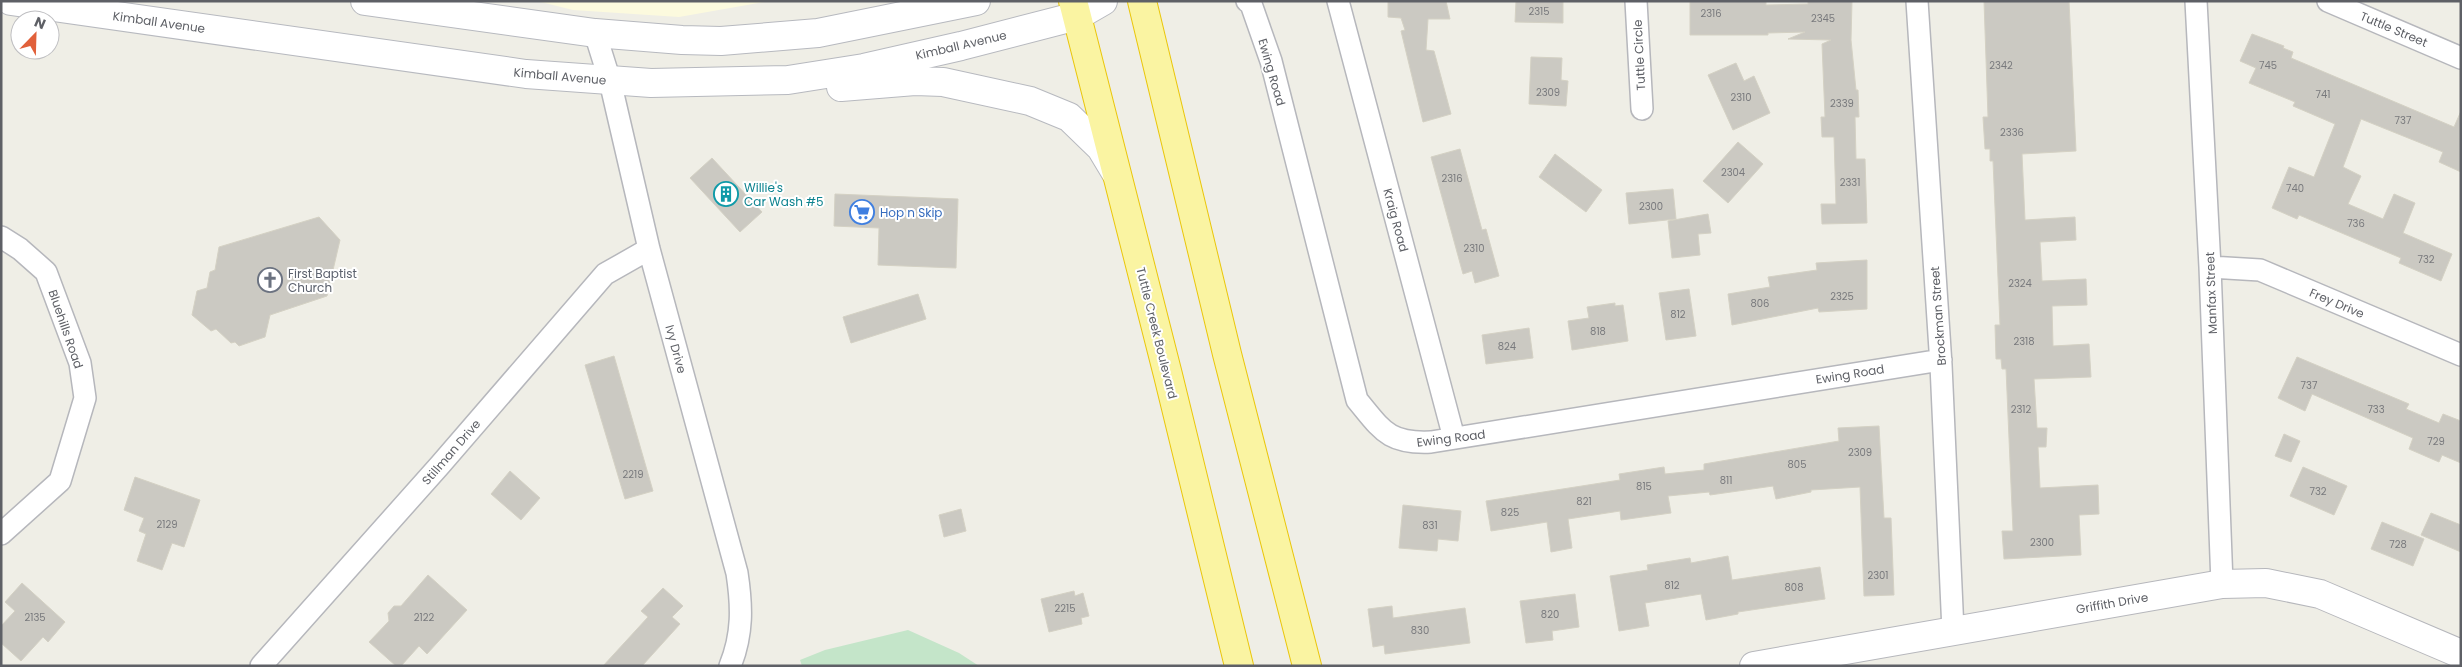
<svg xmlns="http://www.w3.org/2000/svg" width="2462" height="667" font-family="Poppins,sans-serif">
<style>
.commercial{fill:#fcfade}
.green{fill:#c4e5c9}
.building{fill:#cbc9c2;stroke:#d4d1c4}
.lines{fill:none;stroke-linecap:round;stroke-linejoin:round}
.minor-casing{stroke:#b6b7bc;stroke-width:24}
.tertiary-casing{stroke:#b6b7bc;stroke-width:30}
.secondary-casing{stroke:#b7b9bf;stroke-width:30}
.trunk-casing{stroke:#eac60b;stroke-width:30}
.minor{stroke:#fff;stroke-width:21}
.tertiary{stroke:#fff;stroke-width:28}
.secondary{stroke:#fff;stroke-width:28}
.trunk{stroke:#faf4a2;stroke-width:28}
.labels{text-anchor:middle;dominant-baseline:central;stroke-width:4;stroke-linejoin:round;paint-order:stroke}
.number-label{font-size:10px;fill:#797a7d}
.street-label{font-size:12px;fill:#5e6066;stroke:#fff}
.culture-label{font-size:12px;fill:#0d838f;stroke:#fff;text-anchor:start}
.shop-label{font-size:12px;fill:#366cbe;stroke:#fff;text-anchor:start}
.worship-label{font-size:12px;fill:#5b616d;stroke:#fff;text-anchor:start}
</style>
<rect width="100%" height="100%" fill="#efeee6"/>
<path class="commercial" d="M537,1H770L679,17L573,10Z"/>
<path class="green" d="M908,630L959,653L979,666H802L800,660L825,650Z"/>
<path class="building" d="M1388,1H1446L1450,19H1428L1426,50L1434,51L1451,114L1423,122L1401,31L1405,30L1401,18L1388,17Z
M1516,1H1563V23L1515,22Z
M1690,1H1766V5L1808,4V1H1852L1851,40L1856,90H1858L1859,117H1855L1856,159H1865L1867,223L1822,224L1821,204H1836L1834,137H1822L1821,117H1825L1822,44L1831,40L1788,39L1805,32L1768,33V35H1690Z
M1984,1H2069L2076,151L2022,154L2025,220L2075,217L2076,240L2040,242L2042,281L2086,279L2087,305L2052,306L2053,346L2089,344L2091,377L2034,379L2037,428H2047L2046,447H2038L2040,488L2098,485L2099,514L2079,515L2081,555L2004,559L2002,531H2013L2006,369H2002L2001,359H1996L1995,325H2000L1993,161H1990V149H1985L1983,117H1988Z
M2252,34L2284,46L2283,48L2293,52L2291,58L2454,127L2461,111V172L2439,162L2443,152L2361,119L2343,167L2361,176L2348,204L2383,219L2394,194L2415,203L2403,233L2452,254L2441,281L2399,263L2401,258L2299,215L2297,219L2272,208L2289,167L2314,177L2335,124L2293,106L2295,102L2249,83L2256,68L2240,61Z
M1531,57L1562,58L1561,80L1568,81L1566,106L1529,104Z
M1736,63L1744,81L1754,76L1770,113L1733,130L1708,75Z
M1738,142L1763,164L1728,203L1703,181Z
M1460,149L1482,230L1486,229L1499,276L1475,283L1472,271L1463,274L1431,157Z
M1555,154L1602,190L1586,212L1539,177Z
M712,158L762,212L740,232L690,178Z
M1673,189L1676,219L1629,224L1626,193Z
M835,194L958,199L956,268L878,265L879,228L834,226Z
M1708,214L1711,233L1698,234L1700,255L1672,258L1668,221Z
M319,217L340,240L327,296L270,315L265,337L239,346L235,342L231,343L216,329L211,331L192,315L197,291L207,288L210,272L215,270L219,247Z
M1867,260V309L1819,312L1818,308L1732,325L1728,294L1770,287L1768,277L1817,270L1816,263Z
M1689,289L1696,336L1666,340L1659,293Z
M918,294L926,319L851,343L843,317Z
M1615,303V306L1623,305L1628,341L1572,350L1568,321L1589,318L1587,307Z
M1529,328L1533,358L1486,364L1482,335Z
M614,356L653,491L625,499L585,365Z
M2297,357L2409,404L2406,409L2439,423L2443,414L2461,421V463L2442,455L2439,462L2409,449L2413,438L2312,394L2305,411L2278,398Z
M1879,426L1884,518H1891L1894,595L1864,596L1860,487L1811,490V492L1776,499L1773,486L1710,495L1709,492L1668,496L1671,513L1621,520L1620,511L1568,519L1572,548L1551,552L1547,522L1491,531L1486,501L1620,480L1619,474L1664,467L1665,474L1704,470V464L1839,441L1838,428Z
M2284,434L2300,441L2291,462L2275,456Z
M2303,467L2347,486L2334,515L2290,496Z
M510,471L540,498L521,520L491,494Z
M135,477L200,500L184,547L172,543L162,570L137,561L146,534L139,531L144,518L124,510Z
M1403,505L1461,511L1458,541L1438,539L1437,551L1399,548Z
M961,509L966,531L944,537L939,515Z
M2431,513L2461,525V552L2421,535Z
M2382,522L2424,539L2413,566L2371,549Z
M1728,556L1732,580L1820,567L1825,599L1738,612V614L1706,620L1701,594L1645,603L1649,626L1619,631L1610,576L1648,570L1647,565L1690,558L1691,563Z
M428,575L467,610L427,654L419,646L401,666H396L369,642L389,621L388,613L394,606H401Z
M22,583L65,622L48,642L43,637L21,661L1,643V626L15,611L5,602Z
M663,588L683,606L672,617L680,624L642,666H603L648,617L641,611Z
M1074,591L1075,596L1083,593L1089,616L1081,618L1082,624L1049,632L1041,599Z
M1575,594L1579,627L1552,631L1553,640L1526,643L1520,601Z
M1392,606L1393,618L1465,608L1470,643L1385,654L1384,645L1373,647L1368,609Z"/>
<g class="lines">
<defs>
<path id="minor" d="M1247,1L1251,4L1271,61L1357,400C1382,430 1388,444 1431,442L1941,360
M1338,1L1454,438
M1636,1L1642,109
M1917,1L1941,365L1953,631
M2196,1L2210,267L2222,584
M2328,1L2461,58
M595,33L610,81L649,249L737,573C742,606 743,634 730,666
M1,237L20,249L46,272L80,363L85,398L60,481L1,534
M2210,267L2260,270L2461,355
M261,666L440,465L605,274L649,249"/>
<path id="tertiary" d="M1754,666L2222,584L2266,583L2320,594L2461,654"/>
<path id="secondary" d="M11,1L526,74L651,83L788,80L864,68L961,46L1077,16L1103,1
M365,1L595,33L682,40L721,41L818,33L976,1
M841,87L915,81L943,82L1030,101L1069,117L1101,148L1116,173"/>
<path id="trunk" d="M1073,1L1168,375L1239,666
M1142,1L1227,354L1307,666"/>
</defs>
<use href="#minor" class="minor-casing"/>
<use href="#tertiary" class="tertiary-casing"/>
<use href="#secondary" class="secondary-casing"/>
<use href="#trunk" class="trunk-casing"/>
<use href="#minor" class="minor"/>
<use href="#tertiary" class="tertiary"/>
<use href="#secondary" class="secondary"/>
<use href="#trunk" class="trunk"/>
</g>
<defs>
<symbol id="building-ring" viewBox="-11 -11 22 22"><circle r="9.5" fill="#fff" stroke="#0f9aa8" stroke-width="1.5"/><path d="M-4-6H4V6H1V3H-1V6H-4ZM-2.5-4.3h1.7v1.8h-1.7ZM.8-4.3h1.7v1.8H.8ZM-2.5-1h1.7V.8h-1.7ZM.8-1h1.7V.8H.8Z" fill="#0f9aa8"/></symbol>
<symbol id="supermarket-ring" viewBox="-11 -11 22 22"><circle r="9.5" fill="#fff" stroke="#3f7fe0" stroke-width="1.5"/><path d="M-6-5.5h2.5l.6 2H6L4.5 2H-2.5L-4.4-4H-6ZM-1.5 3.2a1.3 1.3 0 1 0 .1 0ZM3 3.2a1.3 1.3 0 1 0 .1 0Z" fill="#3f7fe0"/></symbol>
<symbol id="church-ring" viewBox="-11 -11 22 22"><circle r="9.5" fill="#fff" stroke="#6b7280" stroke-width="1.5"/><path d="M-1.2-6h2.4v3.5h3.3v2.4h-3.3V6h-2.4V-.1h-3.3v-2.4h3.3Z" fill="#6b7280"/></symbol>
</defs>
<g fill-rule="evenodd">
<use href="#building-ring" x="712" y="180" width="28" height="28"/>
<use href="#supermarket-ring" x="848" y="198" width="28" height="28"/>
<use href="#church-ring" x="256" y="266" width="28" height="28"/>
</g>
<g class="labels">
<g class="number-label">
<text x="1539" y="11">2315</text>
<text x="1711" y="13">2316</text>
<text x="1823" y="18">2345</text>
<text x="2001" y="65">2342</text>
<text x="2268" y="65">745</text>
<text x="1548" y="92">2309</text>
<text x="2323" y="94">741</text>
<text x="1741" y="97">2310</text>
<text x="1842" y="103">2339</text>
<text x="2403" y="120">737</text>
<text x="2012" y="132">2336</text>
<text x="1733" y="172">2304</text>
<text x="1452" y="178">2316</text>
<text x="1850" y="182">2331</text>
<text x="2295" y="188">740</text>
<text x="1651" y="206">2300</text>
<text x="2356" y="223">736</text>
<text x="1474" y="248">2310</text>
<text x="2426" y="259">732</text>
<text x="2020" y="283">2324</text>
<text x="1842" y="296">2325</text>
<text x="1760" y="303">806</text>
<text x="1678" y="314">812</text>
<text x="1598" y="331">818</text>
<text x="2024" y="341">2318</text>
<text x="1507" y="346">824</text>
<text x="2309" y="385">737</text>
<text x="2021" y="409">2312</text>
<text x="2376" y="409">733</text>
<text x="2436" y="441">729</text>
<text x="1860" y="452">2309</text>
<text x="1797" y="464">805</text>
<text x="633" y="474">2219</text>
<text x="1726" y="480">811</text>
<text x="1644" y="486">815</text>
<text x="2318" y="491">732</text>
<text x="1584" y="501">821</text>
<text x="1510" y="512">825</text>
<text x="167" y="524">2129</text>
<text x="1430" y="525">831</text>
<text x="2042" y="542">2300</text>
<text x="2398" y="544">728</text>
<text x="1878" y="575">2301</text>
<text x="1672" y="585">812</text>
<text x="1794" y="587">808</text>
<text x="1065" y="608">2215</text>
<text x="1550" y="614">820</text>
<text x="35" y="617">2135</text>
<text x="424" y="617">2122</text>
<text x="1420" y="630">830</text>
</g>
<g class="street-label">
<text transform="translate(159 22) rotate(8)">Kimball Avenue</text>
<text transform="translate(2394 29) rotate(23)">Tuttle Street</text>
<text transform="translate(961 45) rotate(-13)">Kimball Avenue</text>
<text transform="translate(1639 55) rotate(-93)">Tuttle Circle</text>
<text transform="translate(1272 72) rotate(74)">Ewing Road</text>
<text transform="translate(560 76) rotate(5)">Kimball Avenue</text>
<text transform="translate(1396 220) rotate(75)">Kraig Road</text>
<text transform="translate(2211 293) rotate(-92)">Manfax Street</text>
<text transform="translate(2337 303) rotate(23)">Frey Drive</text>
<text transform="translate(1938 316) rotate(-94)">Brockman Street</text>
<text transform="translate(66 329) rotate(71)">Bluehills Road</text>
<text transform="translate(1157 333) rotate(76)">Tuttle Creek Boulevard</text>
<text transform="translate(676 349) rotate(75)">Ivy Drive</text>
<text transform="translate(1850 374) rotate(-9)">Ewing Road</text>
<text transform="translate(1451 438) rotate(-7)">Ewing Road</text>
<text transform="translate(451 452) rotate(-49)">Stillman Drive</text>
<text transform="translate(2112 603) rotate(-10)">Griffith Drive</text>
</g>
<g class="culture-label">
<text x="744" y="187">Willie's<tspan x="744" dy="14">Car Wash #5</tspan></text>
</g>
<g class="shop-label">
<text x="880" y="212">Hop n Skip</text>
</g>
<g class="worship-label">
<text x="288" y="273">First Baptist<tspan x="288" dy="14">Church</tspan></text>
</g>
</g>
<rect width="2462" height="667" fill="none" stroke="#5e6066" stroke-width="5"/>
<g transform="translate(35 35) rotate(23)"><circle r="24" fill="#ffffff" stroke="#bfbfc2"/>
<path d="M0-4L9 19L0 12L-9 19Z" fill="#e1603a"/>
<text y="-8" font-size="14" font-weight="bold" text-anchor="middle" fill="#5e6066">N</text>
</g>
</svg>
